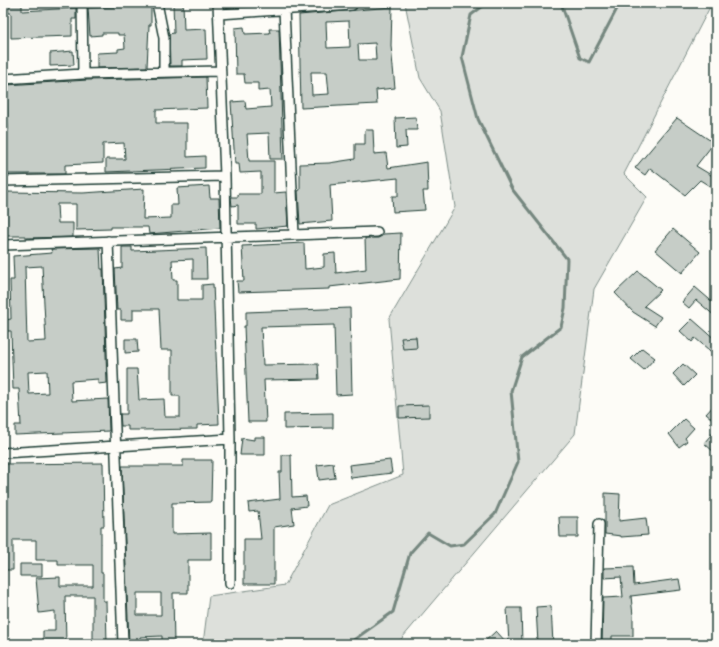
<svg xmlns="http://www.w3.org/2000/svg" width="719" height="647" font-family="'Indie Flower',sans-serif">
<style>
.green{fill:#dde0db;stroke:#7e8e88}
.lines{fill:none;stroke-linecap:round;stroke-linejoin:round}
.stream{stroke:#75877f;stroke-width:3}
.building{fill:#c6cdc7;stroke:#1f3d34;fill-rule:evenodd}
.minor-casing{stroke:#1f3d34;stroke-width:12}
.minor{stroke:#fdfcf7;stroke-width:9}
</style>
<rect width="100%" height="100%" fill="#fdfcf7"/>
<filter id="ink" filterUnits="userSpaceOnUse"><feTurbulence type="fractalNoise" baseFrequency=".025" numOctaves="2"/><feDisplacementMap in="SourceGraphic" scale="8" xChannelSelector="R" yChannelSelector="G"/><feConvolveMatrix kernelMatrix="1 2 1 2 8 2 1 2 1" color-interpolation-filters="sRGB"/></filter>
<g filter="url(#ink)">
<path class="green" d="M405,3H712L624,174L647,197L594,289L575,434L397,644H203L209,596L285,585L328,505L403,475L389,319L455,207L440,111L420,78Z"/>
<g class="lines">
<path class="stream" d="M561,3L580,58L589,62L620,3
M348,644L393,612L410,553L428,533L450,546L464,544L495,514L518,462L511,391L522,357L561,327L565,308L567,259L512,189L478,119L462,57L471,15L487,3"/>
</g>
<path class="building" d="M8,3H22V11L76,8V19H72V36L11,38V13H8Z
M114,3H151V25H149L147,67L97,68V53L118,52V49L125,48L124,35H118V33H102V35L90,36L88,8L114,7Z
M173,3H183L184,30L206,29L207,59L182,60V66H170L169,34L174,33Z
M392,7L391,46L395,88L376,90L377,104L301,108L299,15ZM349,21L350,47L327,48L326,22ZM375,43L376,60H359L358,44ZM311,72H327L329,94L312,95Z
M244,27L245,34L270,33L269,29H279L283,159H270L269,133L247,134L249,161H274V193L286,192L288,226L256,229V224H238V205L232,206L231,197H238V194H261V172L240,173L239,164H235L231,102L245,101L246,109L271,107L270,90L258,91V83H245L244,74H236L235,28Z
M73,51L74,65L50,66V53Z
M206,77L207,108L156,110V123H187V157L205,156V168L106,172V159H125L124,143L103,144V163L65,165V174H4L3,131L8,130L6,85L88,80Z
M416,117L417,130H406L407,147L396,148L395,118Z
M677,118L714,143L696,166L716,178V190L700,180L685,195L650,168L645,175L635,168Z
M365,130H373L374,154L386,153L388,168L427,162L428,191H423L425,210L393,212L392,196H398V178L330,185L332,221L300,224L298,191L300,190V164L329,163L355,159V144H365Z
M209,186L210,198H219L220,228L149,234L148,227H111V229L76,230V204H57L58,223H73V237L26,238V236H5L4,192L83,193L144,189L143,219L171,218V205H178L177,188Z
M673,229L700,252L682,273L655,250Z
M401,233L400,279L329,287V289L238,292L237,281H244L242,246L304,243L305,269L324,267V254L335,253L336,273L366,269L365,238H378L382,236L383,234Z
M122,247H132V251L206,248L207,279H193V259L172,260L173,280H177V300H202V285L213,284L219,424L197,425V429L142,430H128V426H121L120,414H127V369H137L139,400L164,399L165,417H180V396H172V350H161L159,309H133V320H121V310H117L115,269L122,268Z
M100,248L101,269H103L107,383L98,384V379L71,381L72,401L108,399L109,431L15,435V425H21L19,389H13L11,331H5V320L11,319L10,280H14L13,256L52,253L51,249ZM42,266L46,341L27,342L25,267ZM47,371L48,393L29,394L28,372Z
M638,271L661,290L644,306L661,317L655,326L633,312L615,293Z
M695,287L716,305V317L696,300L689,308L682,302Z
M350,308L352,394L336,395L334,325L261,327L263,365L318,364L319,379L264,380L266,422H248L244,326H246V312Z
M692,319L716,340V356L695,338L692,342L680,331Z
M416,337L417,348L403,349L401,338Z
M125,339H137L138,352L125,353Z
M642,348L655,358L644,370L631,359Z
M683,364L695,375L684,386L673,374Z
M716,403V422L706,414Z
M429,405V417L399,418V406Z
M333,413V428L284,429V414Z
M684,419L694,428L685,438L687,441L679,447L669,434Z
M716,429V454L704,443Z
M254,437H265V455H240L242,438L254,440Z
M282,455H291L292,497L306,496L307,506L292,508L294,524L274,527V584H244V539H261L258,511L249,512L248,503L280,499L279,472H282Z
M183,460H212L211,502L172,503V534L211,533V560H188V593H173L174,644H162V636L140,637V644H129L122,466H183ZM137,593H161V615H137Z
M390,460L392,473L351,478L349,465Z
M103,463L104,526H101V573H103V601H106L107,644H93V596H65L66,644H43V631H55V611L39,613L36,578L60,577V586H93V565H58V560H36V540H13V570H3V464Z
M333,463L335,478L319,480L317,465Z
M605,493L620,494L619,521L646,518L648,535L621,537V536L605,534Z
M559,517H578V537H560Z
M20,564H42V576H20Z
M633,567L634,585L679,579L681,590L631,596L633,616V636H612V644H602L603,598L623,597L621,577L604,578V568Z
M551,606L553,644H538L536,607Z
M507,608H521L522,644H509Z
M496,631L508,644H482Z"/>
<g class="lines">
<defs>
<path id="minor" d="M82,3L83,74
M157,3L164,38V72
M218,3L225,176L230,439V583
M284,9L294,235
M219,14L352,5
M3,79L83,74L220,71
M3,181L225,176
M108,241L123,644
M3,245L377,232
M3,453L230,439
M596,644L599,524"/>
</defs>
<use href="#minor" class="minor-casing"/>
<use href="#minor" class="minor"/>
</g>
</g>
<rect width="719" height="647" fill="none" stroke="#fdfcf7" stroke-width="16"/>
<rect x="8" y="8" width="703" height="631" fill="none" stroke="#1f3d34" stroke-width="1.5" filter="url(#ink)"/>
</svg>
